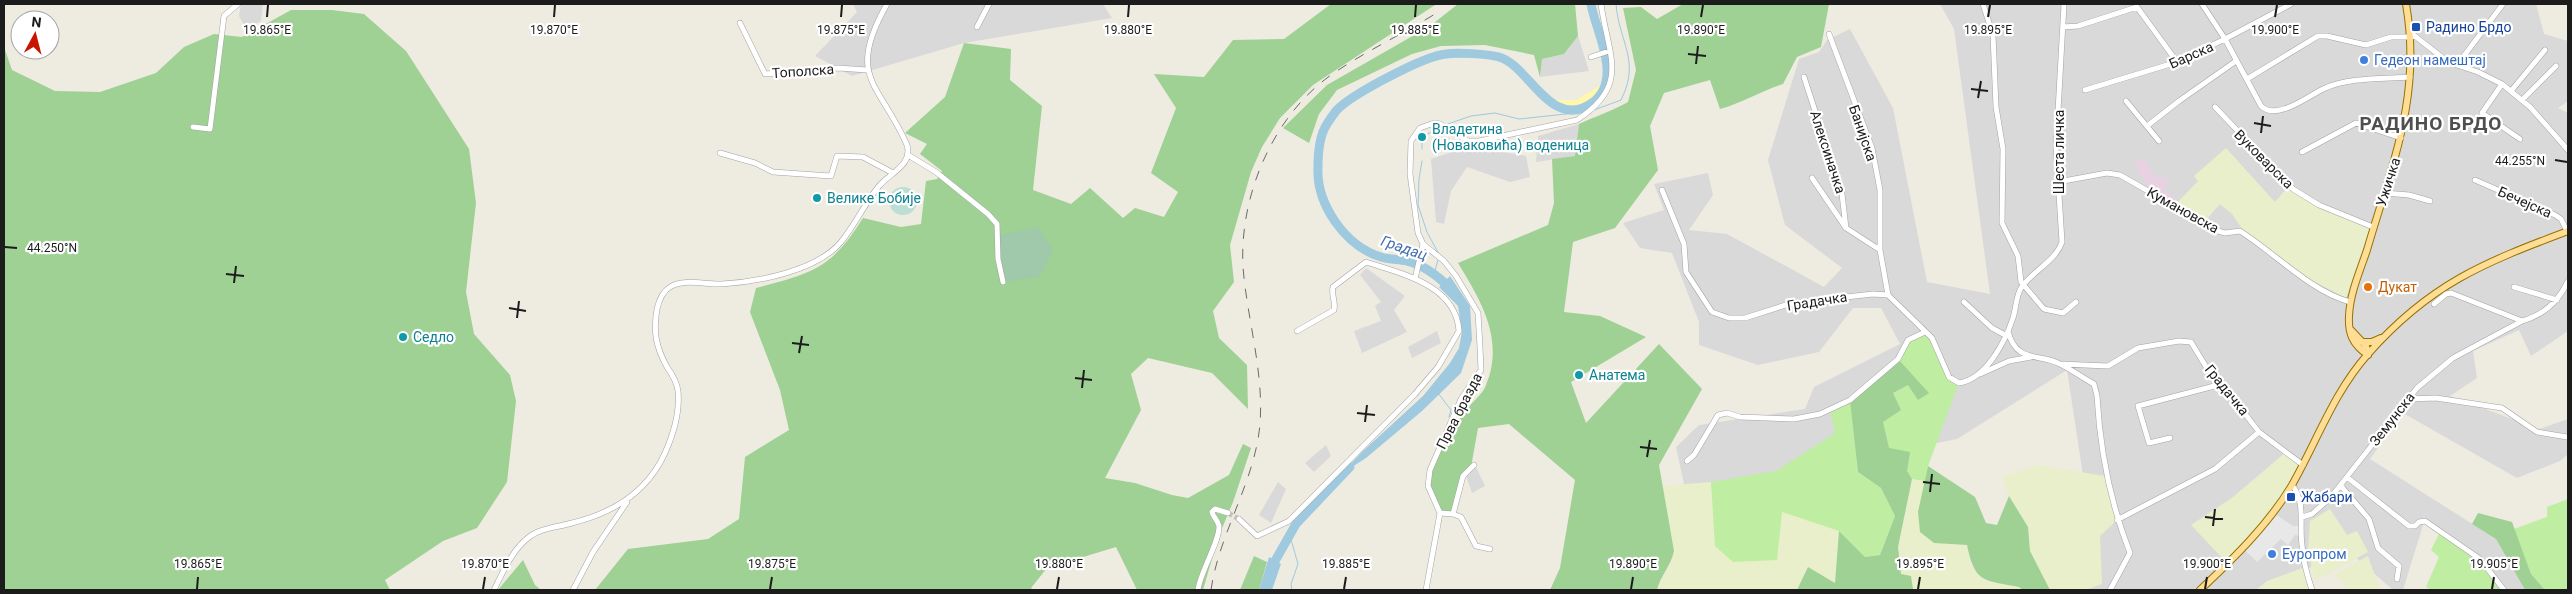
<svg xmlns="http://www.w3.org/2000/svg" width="2572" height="594" font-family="Roboto,sans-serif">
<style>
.residential{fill:#dad9d9}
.industrial{fill:#e8d2e2}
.farmland{fill:#e8efca}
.grass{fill:#bfeda2}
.forest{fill:#9ed193}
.wetland{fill:#bdded2}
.sand{fill:#fff7ae}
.cemetery{fill:#a0c9ab}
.parking{fill:#e8e8e8}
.water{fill:#9ec9df}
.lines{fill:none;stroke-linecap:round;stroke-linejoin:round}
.stream{stroke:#9ec9df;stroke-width:1}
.river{stroke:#9ec9df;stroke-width:9}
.minor-tunnel{stroke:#c4c2ba;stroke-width:5;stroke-dasharray:5 2.5;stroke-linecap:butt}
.minor-casing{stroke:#a3a3a3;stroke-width:6}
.major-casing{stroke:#947300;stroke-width:8}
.minor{stroke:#fff;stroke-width:5}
.major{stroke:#ffdd95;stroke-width:6}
.rail{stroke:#6a6a6a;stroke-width:1;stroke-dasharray:10 10;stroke-linecap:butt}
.ticks{fill:none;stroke:#1c1c1c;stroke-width:2}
.transit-dot{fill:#1a4fb4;stroke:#fff;stroke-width:2}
.shop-dot{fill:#3f7fe0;stroke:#fff;stroke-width:2}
.culture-dot{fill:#0f9aa8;stroke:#fff;stroke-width:2}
.food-dot{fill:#e8710a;stroke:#fff;stroke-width:2}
.labels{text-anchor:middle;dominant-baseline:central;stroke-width:4.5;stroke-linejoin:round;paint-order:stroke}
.transit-label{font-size:14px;fill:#164399;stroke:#fff;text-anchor:start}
.street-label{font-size:14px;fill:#1c1c1c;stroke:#fff}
.shop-label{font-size:14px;fill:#366cbe;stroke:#fff;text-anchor:start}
.culture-label{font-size:14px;fill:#0d838f;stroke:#fff;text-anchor:start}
.food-label{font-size:14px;fill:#c56008;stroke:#fff;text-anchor:start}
.water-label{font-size:15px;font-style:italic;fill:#436eb1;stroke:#fff}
.district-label{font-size:19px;font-weight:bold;letter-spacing:1px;fill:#4f4f4f;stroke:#fff}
.ticks-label{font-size:12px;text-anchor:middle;fill:#1c1c1c;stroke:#fff;stroke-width:4.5;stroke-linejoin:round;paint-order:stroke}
</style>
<rect width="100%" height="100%" fill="#eeebe1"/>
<path class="residential" d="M241,4H263L261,21L246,29L239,16Z
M853,4H1103L1112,18L964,43L852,76L815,56L857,12Z
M1940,4H2536L2544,34L2568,41V101L2558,108L2568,113V331L2531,356L2519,330L2473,351L2477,378L2450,396L2539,429L2568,419V454L2560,461L2517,478L2403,413L2370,459L2496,539L2525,590H2502L2480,559L2424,522L2403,590H2393L2337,541L2287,590H2054L2097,568L2067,370L1957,439L1686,493L1676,447L1699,425L1805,409L1814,387L1900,344L1881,308H1853L1819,352L1758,365L1699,345V322L1672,253L1640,248L1623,223L1664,210L1654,184L1708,173L1713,195L1689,230L1727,234L1824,287L1842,268L1785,225L1768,160L1799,59L1819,52L1827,40L1850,29L1893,108L1927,282L1990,294L1954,29Z
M1578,36L1589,71L1540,77L1542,59L1564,54Z
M1579,124L1575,156L1536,162L1538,136Z
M1470,146L1526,156L1530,177L1510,182L1467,167L1451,191L1444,224L1436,222L1431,159Z
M1366,268L1405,296L1394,310L1407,332L1362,353L1354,331L1381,321L1375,306L1381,302L1360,275Z
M1437,331L1441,343L1412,358L1408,347Z
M1326,445L1331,456L1314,472L1305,463Z
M1476,467L1485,486L1472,493L1465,473Z
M1278,482L1286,489L1271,523L1259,515Z"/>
<path class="industrial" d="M2144,158L2153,174L2156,173L2160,180L2165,176L2169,183L2163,189L2178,200L2151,193L2134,163Z"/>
<path class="farmland" d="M2226,148L2275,202L2287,188L2318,208L2370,228L2346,298L2313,281L2274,255L2243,230L2232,214L2220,204L2205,221L2176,204L2198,181L2194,176Z
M2286,452L2303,465L2293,486L2228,564L2191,525L2233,497Z
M2037,465L2105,476L2117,520L2100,536L2102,584L2085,590H2050L2030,551L2028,527L2009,496L2002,477Z
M1912,479L1925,481L1918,512L1934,543L1967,545L1971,566L1984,580L2019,587L2023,590L1913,589L1901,575L1898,547Z
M1711,482L1715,546L1781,512L1839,531L1835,583L1808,567L1797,590H1657L1659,583L1671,564L1674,551L1662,486Z
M2330,509L2347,535L2357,531L2368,552L2315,581L2308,551L2310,521Z
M2368,556L2380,590H2348L2335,575Z
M2305,567L2312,590H2256L2267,581Z"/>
<path class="grass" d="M1925,332C1941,347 1940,371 1959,383L1928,466L1925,481L1912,479L1889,448L1883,422L1901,410L1893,394L1908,385L1898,359L1908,340Z
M1850,400L1858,472L1881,488L1895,516L1880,555L1865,557L1839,531L1782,512L1777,560L1733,562L1715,546L1711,482L1776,471L1835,433L1830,410Z
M2568,499V590H2545L2531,574L2514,529L2547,517V507Z
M2440,532L2480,559L2502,590H2431L2426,587L2439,557L2431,550Z"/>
<path class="forest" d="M1331,4L1435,5L1313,85L1280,118L1262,147L1251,172L1230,245L1234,282L1213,311L1219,338L1247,365L1248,409L1212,373L1148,358L1131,374L1141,410L1105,478L1135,483L1172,495L1188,498L1229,475L1243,444L1251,448L1233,502L1218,538L1203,590H1137L1116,547L1047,568L1031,588L1034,590H595L628,549L708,539L739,519L745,457L789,430L780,390L750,312L756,288C813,273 831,269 863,218L901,227L921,224L926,181L937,179L942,171L920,154L927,144L905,133L945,97L964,43L1011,49L1010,80L1042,106L1033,190L1071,204L1090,188L1123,218L1135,208L1164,217L1178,192L1151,173L1176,108L1154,74L1204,77L1233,40L1284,39Z
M1458,4H1575L1578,36L1564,54L1542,59L1540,77L1534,55L1485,45L1441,46L1412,54L1337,90L1319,114L1309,143L1283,128L1327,85L1430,26Z
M1683,4H1829L1821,47L1797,57L1783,84C1761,91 1742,103 1720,109L1710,80L1664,93L1650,126L1658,170L1615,228L1573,242L1564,312L1600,316L1646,337L1571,382L1586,423L1659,344L1702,389L1659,465L1674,551C1671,566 1660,576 1657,590H1550L1560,568L1575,480L1509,424L1478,428L1471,467L1463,476L1453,514L1440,513L1426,489C1433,459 1448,432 1468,408C1472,402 1479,397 1483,391C1486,387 1487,381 1489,377C1502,334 1479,298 1458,263L1548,225L1554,203L1552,159L1575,156L1579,124C1596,116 1610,112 1628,102L1636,70L1623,8L1641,7L1657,19Z
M291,10H332L364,14L406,51L469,149L476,203L466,292L474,334L510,375L516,401L507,482L477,528L443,541L385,580L390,590H4V47L12,70L55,91L100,92L156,73L184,47L214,34L242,37Z
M1898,359L1929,393L1918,400L1908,385L1893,393L1901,410L1883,422L1889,448L1910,452L1907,471L1912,479L1898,547L1901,574L1911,576L1913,589L1918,590H1797L1808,567L1835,583L1839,531L1865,557L1880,555L1895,516L1881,488L1858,472L1850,400Z
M1928,466L1975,497L1986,523L1997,525L2009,496L2028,527L2030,551L2050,590H2023L2019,587C1983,580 1975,583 1967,545L1934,543L1920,532L1918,512Z
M2478,513L2512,522L2531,574L2545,590H2525L2496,539L2472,524Z
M1254,556L1267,562L1259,590H1240Z
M523,560L535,585L541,590H498Z"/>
<path class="wetland" d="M889 201a14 14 0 1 1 28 0a14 14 0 1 1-28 0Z"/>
<path class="sand" d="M1606,82C1593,109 1572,117 1546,100H1576Z"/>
<path class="cemetery" d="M1038,227L1053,250L1039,277L1003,282L998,259L999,235Z"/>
<path class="parking" d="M2275,514L2293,526H2302V536L2295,535L2288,545L2281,539L2257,562L2244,549Z"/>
<path class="water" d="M1450,276L1470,306L1472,340L1461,373L1422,411L1366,458L1341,474L1362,452L1423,396L1450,363L1459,348L1462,332L1458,306L1439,287Z
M1269,557L1281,564L1272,590H1259Z"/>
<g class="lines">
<path class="stream" d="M1594,110L1621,100C1641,60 1619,43 1616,4
M1445,125L1471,116L1495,113L1519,119L1585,112
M1422,149V137L1441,127
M1422,161L1419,179L1418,205L1427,232L1440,256
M1434,274L1438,260
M1438,393L1451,410L1449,417
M1290,536L1298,564L1291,584L1292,590"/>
<path class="river" d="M1451,289C1439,277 1425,265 1407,261C1399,259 1390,260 1381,257C1345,246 1316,204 1318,167C1318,153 1319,136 1327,124C1330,119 1333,115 1336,111C1350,95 1424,56 1446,54C1457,52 1488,54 1499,57C1529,65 1551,132 1592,103C1624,80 1596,33 1591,4
M1265,590L1275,561L1296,524L1350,467"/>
<path class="minor-tunnel" d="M1228,513L1239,519"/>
<defs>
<path id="minor" d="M1983,4L1993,35L1996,107L2003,149L2002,223L2018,256L2021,282L2044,309L2063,313L2076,302
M2202,4L2225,39L2261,106C2276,121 2307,97 2323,89C2349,77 2382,79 2410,77
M740,23L765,74L838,68L867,70
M977,27L989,4
M2063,27L2078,26L2137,7L2177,62
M2411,33L2448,62L2478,72L2502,84L2530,107L2568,150
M1829,34L1872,148L1880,190V250L1888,295
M1591,57L1609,51
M2457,65L2503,4
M1804,77L1842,194L1846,228
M2247,79L2318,36H2327L2366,45L2391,37H2412
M2502,84L2482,113L2520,139
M2085,90L2177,62L2225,39L2291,4
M2511,91L2545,50
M2522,100L2556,66
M2126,101L2159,141
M2215,107L2293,189L2319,205L2373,227
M2147,126L2179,101L2236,61
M193,127L210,129L224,16L238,4
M2302,152L2356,123L2401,138
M720,153L755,163L773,172L831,176L837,156L863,157L893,173
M908,155L936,172L988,214L997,224L998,259L1003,282
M1812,178L1846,228L1880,250
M2475,180L2555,215L2561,219L2567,231
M2058,182L2107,173L2120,175L2218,231L2225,233L2240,231C2275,253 2310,291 2350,302
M1662,190L1684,244L1686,272L1712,312L1729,318H1745L1792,303L1873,294L1888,295L1932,338L1949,377L1959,383C1986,379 2005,342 2013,318C2016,309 2016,296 2021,288C2032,271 2056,261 2062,242L2056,147L2064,4
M2385,193L2409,195L2430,201
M1415,279L1423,244
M2514,287L2557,300
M1964,302L1992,328L2005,335
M2434,304L2446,294L2451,293L2522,321C2543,315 2559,301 2568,281
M2008,331C2016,364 2040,353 2060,364C2072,370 2083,378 2094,384L2097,396C2100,451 2110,502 2130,553L2110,590
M2060,364L2108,366L2138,348L2179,341L2191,342L2208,370L2222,384L2259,432L2303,465
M1980,374L2009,361L2031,357
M2406,399L2436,398L2502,408L2537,432L2567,437
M2170,438L2149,443L2138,406L2222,384
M1687,461L1694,455L1718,415L1727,413L1740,417L1794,419L1820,414L1850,400L1898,359L1908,340L1925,332
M2348,478L2409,526H2415L2419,522L2425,521L2480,559L2504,590
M2292,485C2306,502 2299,524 2302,545C2303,561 2307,575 2312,590
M2341,486L2369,519L2378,548L2399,566L2397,579
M1440,513L1453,514L1463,476L1474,465
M1453,514L1461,517L1476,546L1490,549
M2302,517L2312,514L2331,497L2417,388L2453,358L2522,321
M1239,519L1257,536L1289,521L1415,394L1438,367L1459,331C1456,285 1402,274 1366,262L1333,287C1331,296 1336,301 1334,310L1297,331
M2117,520L2215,469L2259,432
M494,590C503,572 512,550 529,537C541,528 558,527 572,523C613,513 647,493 665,453C673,435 680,411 678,391C677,382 672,374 667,367C656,347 653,332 657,309C659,300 662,292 670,287C684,278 706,285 722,284C757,282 817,271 841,242C855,225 865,203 879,186C890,173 913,165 907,145C880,83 845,78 887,4
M573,590L593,552L627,502
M1198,590C1200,572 1220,541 1219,526C1218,520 1213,517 1212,512L1215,509L1228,513
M1426,590L1440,513L1428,486L1430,470L1461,399L1481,370L1480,347L1478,313L1456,276L1444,261L1423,244L1418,233L1410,174L1411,141L1420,128L1434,123L1440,124L1468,141H1479L1577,120C1631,85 1608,56 1601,4"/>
<path id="major" d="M2351,330L2366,346L2368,355
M2362,342H2372L2381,338
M2368,355C2353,345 2348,334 2349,316C2350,293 2360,271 2367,250C2392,164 2422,96 2406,4
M2200,590C2234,558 2268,525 2292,485C2317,441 2334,392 2368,354C2430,284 2483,263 2568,231"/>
</defs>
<use href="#minor" class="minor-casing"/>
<use href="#major" class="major-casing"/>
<use href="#minor" class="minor"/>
<use href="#major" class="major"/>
<path class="rail" d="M1211,590C1219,533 1255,482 1260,424C1264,371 1247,319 1243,267C1239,196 1273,116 1331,75C1364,52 1401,35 1435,14"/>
</g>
<path class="ticks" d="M267,17L268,5M554,17L555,5M841,17L842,5M1128,17L1129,5M1415,17L1416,5M1701,17L1703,5M1988,17L1990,5M2275,17L2277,5M1688,54L1706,56M1696,64L1698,46M1971,89L1988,91M1978,98L1981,81M2254,123L2271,126M2261,133L2263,116M2555,160L2567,162M5,247L17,248M226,274L244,276M234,283L236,266M509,308L526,311M517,318L519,301M792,343L809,345M799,353L802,336M1075,378L1092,380M1082,388L1084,370M1357,413L1375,415M1365,422L1367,405M1640,447L1657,449M1647,457L1650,440M1923,482L1940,484M1930,492L1932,474M2205,517L2223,519M2213,526L2215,509M197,589L198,577M483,589L485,577M770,589L772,577M1057,589L1059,577M1344,589L1346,577M1631,589L1633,577M1918,589L1920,577M2205,589L2207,577M2492,589L2494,577"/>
<g class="transit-dot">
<rect x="2411" y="22" width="10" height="10" rx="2.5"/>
<rect x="2286" y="492" width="10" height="10" rx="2.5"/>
</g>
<g class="shop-dot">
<circle cx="2364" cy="60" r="5"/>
<circle cx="2272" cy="554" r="5"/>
</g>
<g class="culture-dot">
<circle cx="1422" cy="137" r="5"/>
<circle cx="817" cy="198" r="5"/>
<circle cx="403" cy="337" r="5"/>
<circle cx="1579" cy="375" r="5"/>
</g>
<circle class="food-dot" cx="2368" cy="287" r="5"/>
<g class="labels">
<g class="transit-label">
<text x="2426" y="27">Радино Брдо</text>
<text x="2301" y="497">Жабари</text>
</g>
<g class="street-label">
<text transform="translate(2191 55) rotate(-24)">Барска</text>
<text transform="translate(803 71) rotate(-4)">Тополска</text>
<text transform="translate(1863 133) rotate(71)">Банијска</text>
<text transform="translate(1828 152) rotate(72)">Алексиначка</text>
<text transform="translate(2059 152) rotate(-90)">Шеста личка</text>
<text transform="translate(2264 159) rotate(45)">Вуковарска</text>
<text transform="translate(2388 182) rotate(-72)">Ужичка</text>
<text transform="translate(2525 202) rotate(24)">Бечејска</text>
<text transform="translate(2183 210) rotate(29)">Кумановска</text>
<text transform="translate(1817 301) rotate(-9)">Градачка</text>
<text transform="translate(2227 390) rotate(51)">Градачка</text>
<text transform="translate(1459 411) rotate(-63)">Прва бразда</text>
<text transform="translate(2392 419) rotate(-52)">Земунска</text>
</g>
<g class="shop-label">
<text x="2374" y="60">Гедеон намештај</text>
<text x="2282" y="554">Еуропром</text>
</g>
<g class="culture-label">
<text x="1432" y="129">Владетина<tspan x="1432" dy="16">(Новаковића) воденица</tspan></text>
<text x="827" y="198">Велике Бобије</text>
<text x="413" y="337">Седло</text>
<text x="1589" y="375">Анатема</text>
</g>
<g class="food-label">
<text x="2378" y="287">Дукат</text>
</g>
<g class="water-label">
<text transform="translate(1404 248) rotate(19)">Градац</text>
</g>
<g class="district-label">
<text x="2431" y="123">РАДИНО БРДО</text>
</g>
</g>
<g class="ticks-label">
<text x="267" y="34">19.865°E</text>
<text x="554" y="34">19.870°E</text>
<text x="841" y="34">19.875°E</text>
<text x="1128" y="34">19.880°E</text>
<text x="1415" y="34">19.885°E</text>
<text x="1701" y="34">19.890°E</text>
<text x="1988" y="34">19.895°E</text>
<text x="2275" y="34">19.900°E</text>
<text x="2520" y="165">44.255°N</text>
<text x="52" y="252">44.250°N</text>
<text x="198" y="568">19.865°E</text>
<text x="485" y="568">19.870°E</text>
<text x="772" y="568">19.875°E</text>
<text x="1059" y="568">19.880°E</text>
<text x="1346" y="568">19.885°E</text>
<text x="1633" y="568">19.890°E</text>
<text x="1920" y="568">19.895°E</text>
<text x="2207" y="568">19.900°E</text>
<text x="2494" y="568">19.905°E</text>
</g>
<rect width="2572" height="594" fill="none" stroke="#1c1c1c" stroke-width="10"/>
<g transform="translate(35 35) rotate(7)"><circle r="24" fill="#ffffff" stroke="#a4a4a4"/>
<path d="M0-4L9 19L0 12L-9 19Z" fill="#c81500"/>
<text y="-8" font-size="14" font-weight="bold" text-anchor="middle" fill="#1c1c1c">N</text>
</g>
</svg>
